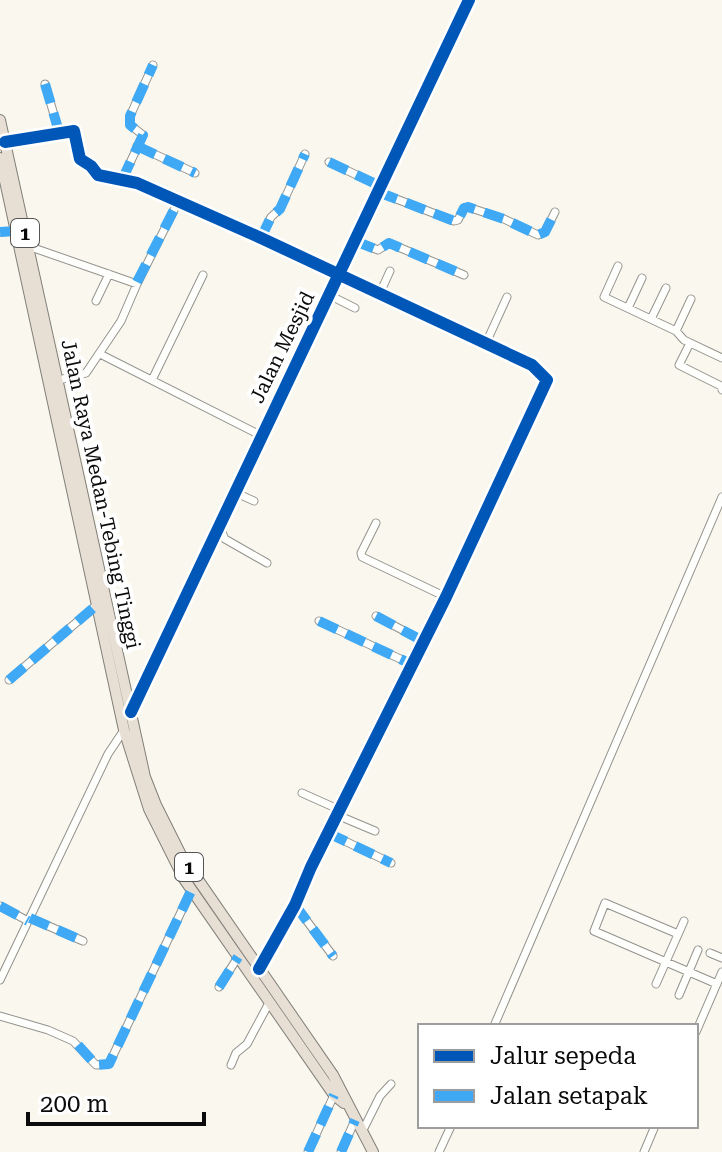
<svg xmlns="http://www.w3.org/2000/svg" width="722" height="1152" font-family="'Roboto Serif',serif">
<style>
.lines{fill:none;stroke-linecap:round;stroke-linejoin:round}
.minor-casing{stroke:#93928d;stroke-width:9}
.highway-casing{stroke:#807f7a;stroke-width:12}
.minor{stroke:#fefefc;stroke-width:7}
.highway{stroke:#e7ded4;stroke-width:10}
.quiet{stroke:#3fa9f5;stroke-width:10;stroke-dasharray:20 10;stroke-linecap:butt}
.cycleway-casing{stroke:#fff;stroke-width:17}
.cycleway{stroke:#0057b8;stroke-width:12}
.labels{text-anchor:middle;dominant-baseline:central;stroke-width:8;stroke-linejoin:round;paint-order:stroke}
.shield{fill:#fff;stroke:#545454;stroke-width:2}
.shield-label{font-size:18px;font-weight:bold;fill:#0b0b0b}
.street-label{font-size:20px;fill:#0b0b0b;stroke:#fff}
</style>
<rect width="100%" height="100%" fill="#faf8ee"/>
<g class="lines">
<defs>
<path id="minor" d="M45,84L59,132
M5,142L74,131L80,159L91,166L98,175L137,183L261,238L532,365L547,380L446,597L311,867L295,905L259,969
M137,146L195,173
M329,162L380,186
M122,180L143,135L130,125V116L153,65
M378,192L454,221L458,220L464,208L468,207L504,219L538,235L545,232L555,212
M0,232L16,231
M261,238L271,217L280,209L305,154
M355,241L378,250L389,243L464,275
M28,246L137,284L178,202
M618,266L604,297L676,331L684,340L722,358
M380,293L390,271
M329,295L355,308
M96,301L109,274
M628,308L642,278
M651,319L666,288
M676,331L691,299
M486,343L507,297
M690,343L679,365L721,386L722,390
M100,354L262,436
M59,380L86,373L121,321L137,284
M152,380L203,275
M234,492L254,501
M376,523L361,553L362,557L446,597
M220,528L225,539L267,563
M376,616L423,641
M319,621L411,664
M9,680L98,604
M131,709L469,0
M302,793L340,810
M337,815L375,831
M328,833L391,863
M295,905L333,956
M0,906L28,921
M30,918L83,941
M678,934L605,903L594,931L717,984
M710,953L722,958
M0,980L108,754L124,730
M656,984L684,921
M219,987L238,957
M679,995L698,950
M0,1016L48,1030L73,1041L96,1065L109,1064L191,891
M494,1026L722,497
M696,1032L722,972
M231,1065L236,1053L247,1044L269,1003
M362,1132L380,1096L391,1084
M308,1152L334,1095
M341,1152L355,1120
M439,1152L451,1126
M644,1152L655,1126"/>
<path id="highway" d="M0,120L145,777L156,805L181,855L333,1075L373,1152
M0,158L124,730L149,809L184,879L334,1095L344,1103"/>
</defs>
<use href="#minor" class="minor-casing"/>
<use href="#highway" class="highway-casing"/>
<use href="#minor" class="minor"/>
<use href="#highway" class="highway"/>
<path class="quiet" d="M45,84L59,132
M137,146L195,173
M329,162L380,186
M122,180L143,135L130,125V116L153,65
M378,192L454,221L458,220L464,208L468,207L504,219L538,235L545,232L555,212
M0,232L16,231
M261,238L271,217L280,209L305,154
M355,241L378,250L389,243L464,275
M137,282L178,202
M376,616L423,641
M319,621L411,664
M9,680L98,604
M328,833L391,863
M295,905L333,956
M0,906L28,921
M30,918L83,941
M219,987L238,957
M78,1045L96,1065L109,1064L191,891
M308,1152L334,1095
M341,1152L355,1120"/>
<defs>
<path id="cycleway" d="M5,142L74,131L80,159L91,166L98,175L137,183L261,238L532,365L547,380L446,597L311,867L295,905L259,969
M131,712L469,0"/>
</defs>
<use href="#cycleway" class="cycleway-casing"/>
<use href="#cycleway" class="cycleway"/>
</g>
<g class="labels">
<g class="shield">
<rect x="11" y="219" width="28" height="28" rx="6"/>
<rect x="175" y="853" width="28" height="28" rx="6"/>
</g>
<g class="shield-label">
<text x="25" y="233">1</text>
<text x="189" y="867">1</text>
</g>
<g class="street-label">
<text transform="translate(282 347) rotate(-64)">Jalan Mesjid</text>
<text transform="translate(101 494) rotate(78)">Jalan Raya Medan-Tebing Tinggi</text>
</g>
</g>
<rect x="418" y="1024" width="280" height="104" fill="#ffffff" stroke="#9d9d9d" stroke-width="2"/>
<rect x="434" y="1050" width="40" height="12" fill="#0057b8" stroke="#9d9d9d" stroke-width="2"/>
<text x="490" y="1064" font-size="24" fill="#0b0b0b">Jalur sepeda</text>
<rect x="434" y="1090" width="40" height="12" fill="#3fa9f5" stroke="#9d9d9d" stroke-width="2"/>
<text x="490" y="1104" font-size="24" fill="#0b0b0b">Jalan setapak</text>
<path d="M28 1112v12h176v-12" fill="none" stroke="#0b0b0b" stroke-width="4"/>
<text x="40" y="1112" font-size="24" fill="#0b0b0b" stroke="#ffffff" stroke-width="6" paint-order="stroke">200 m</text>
</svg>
